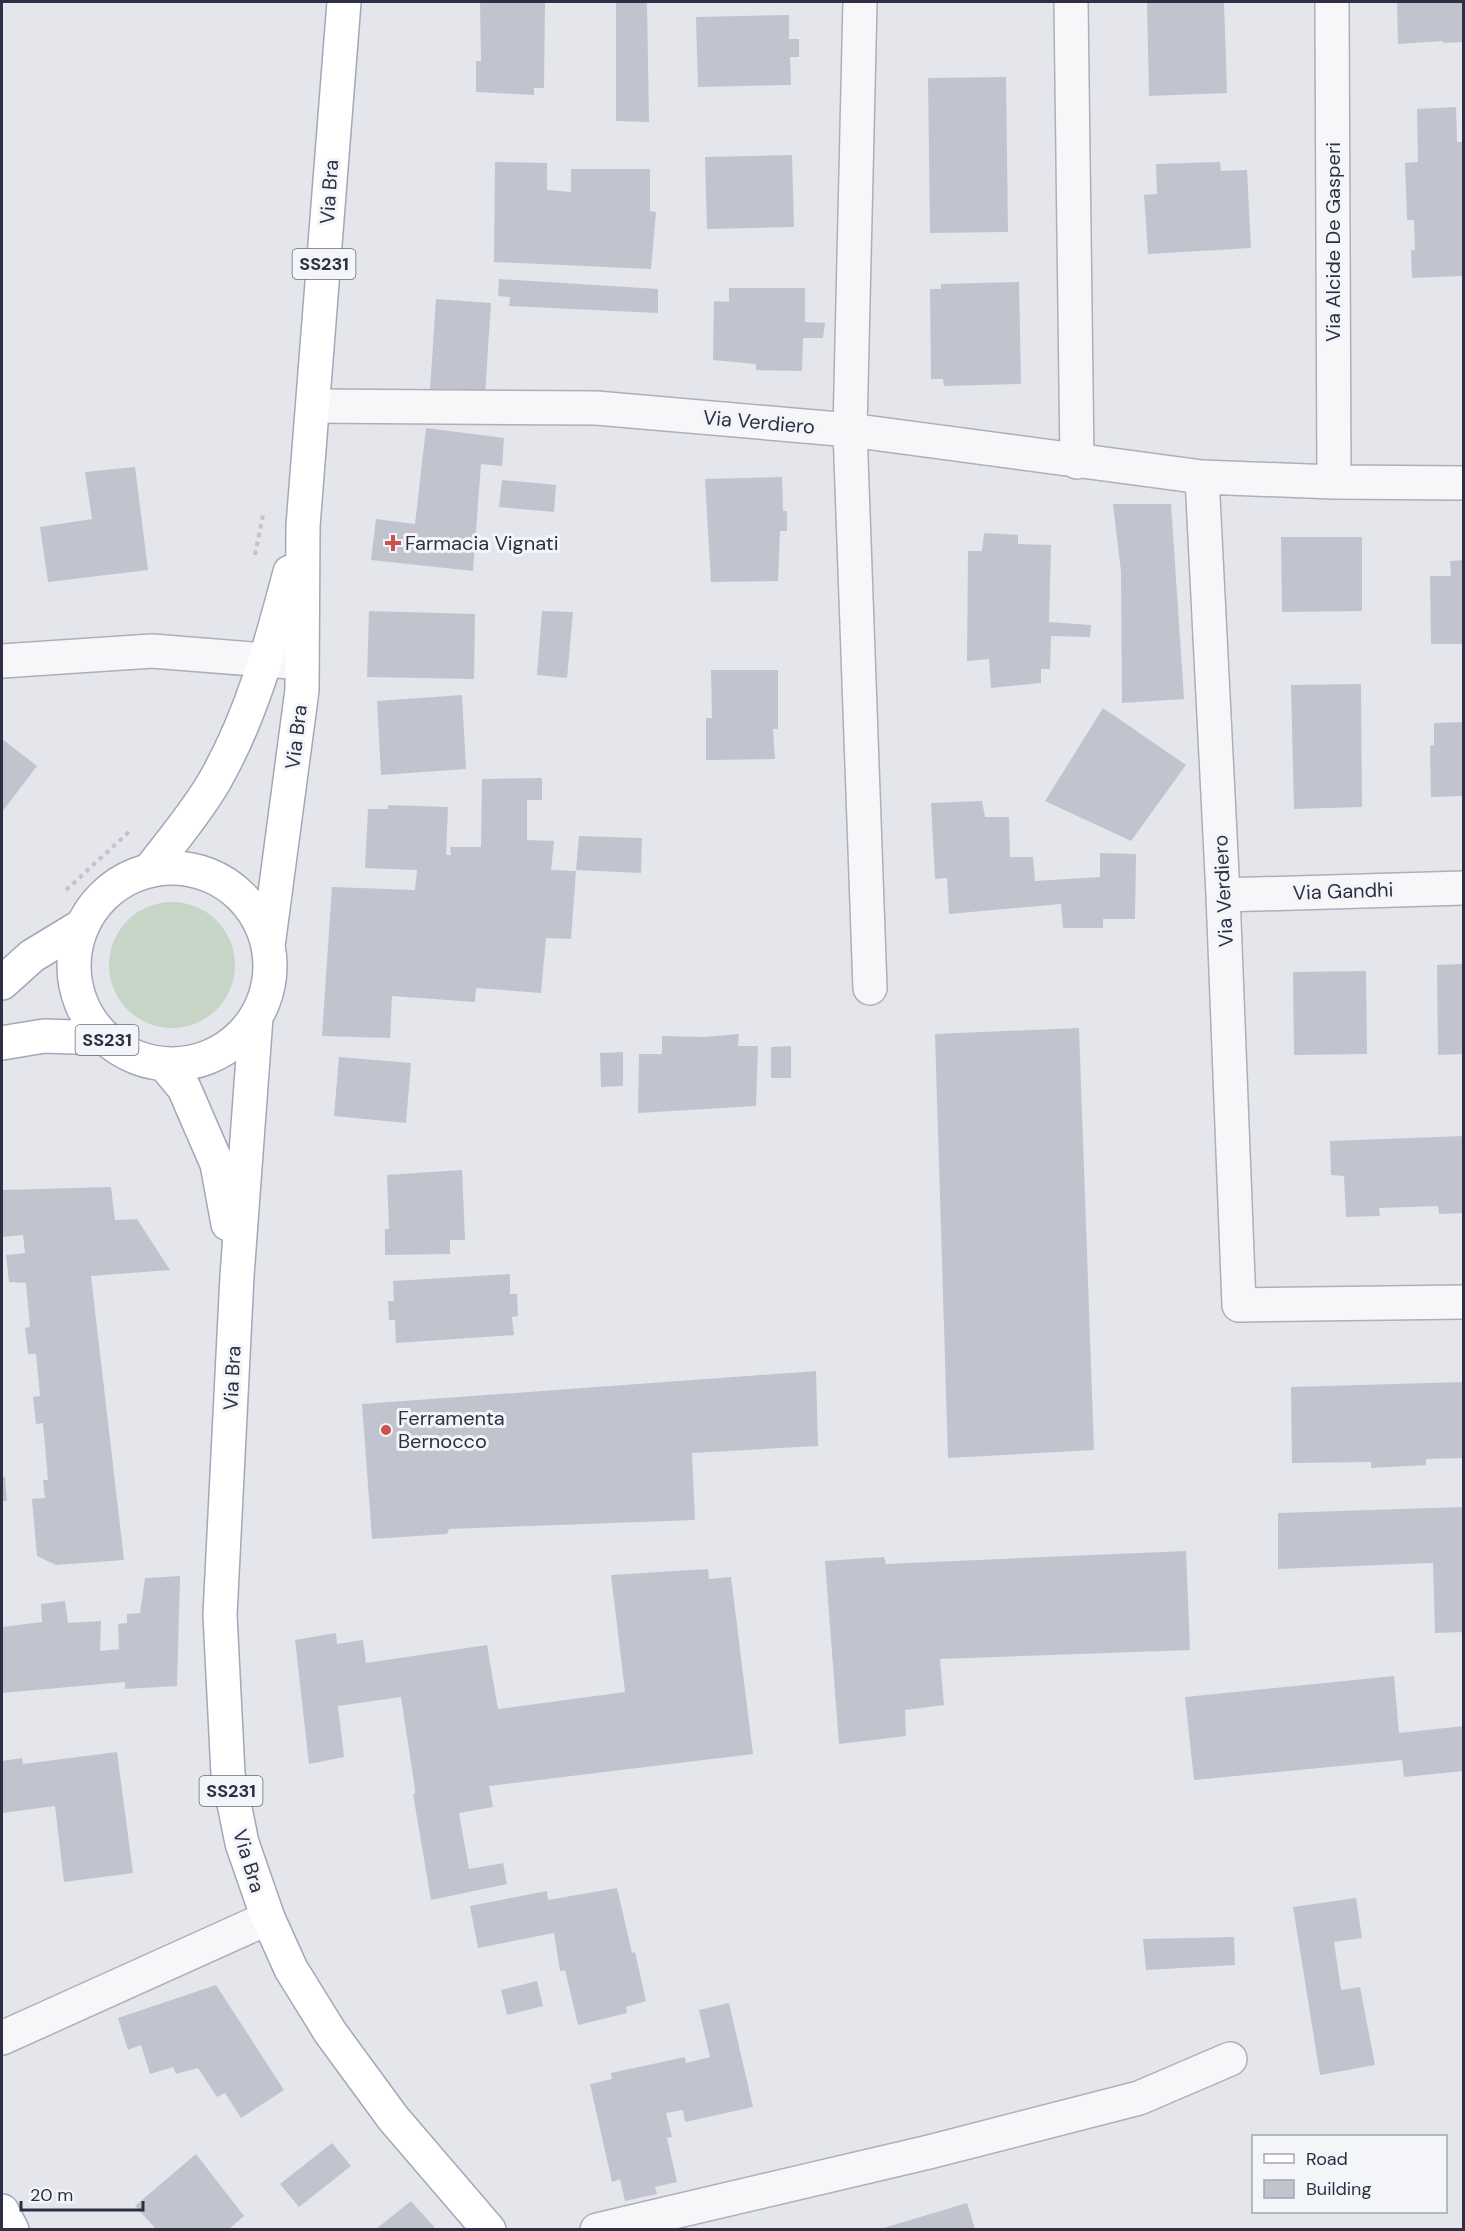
<svg xmlns="http://www.w3.org/2000/svg" width="1465" height="2231" font-family="'DM Sans',sans-serif">
<style>
.green{fill:#c6d5c5}
.building{fill:#c1c4ce}
.lines{fill:none;stroke-linecap:round;stroke-linejoin:round}
.minor-casing{stroke:#adafba;stroke-width:36}
.major-casing{stroke:#a3a8b7;stroke-width:36}
.path{stroke:#c2c3cb;stroke-width:4;stroke-dasharray:4.5 4.5;stroke-linecap:butt}
.minor{stroke:#f7f7fa;stroke-width:33}
.major{stroke:#fff;stroke-width:33}
.poi-dot{fill:#cd514d;stroke:#f4f5f9;stroke-width:2}
.labels{text-anchor:middle;dominant-baseline:central;stroke-width:6;stroke-linejoin:round;paint-order:stroke}
.shield{fill:#f4f5f9;stroke:#686b7a;stroke-width:1.5}
.shield-label{font-size:18px;font-weight:bold;fill:#2c3044}
.street-label{font-size:20px;fill:#2c3044;stroke:#f4f5f9}
.poi-label{font-size:20px;fill:#2c3044;stroke:#f4f5f9;text-anchor:start}
</style>
<rect width="100%" height="100%" fill="#e4e6ec"/>
<path class="green" d="M109 965a63 63 0 1 1 126 0a63 63 0 1 1-126 0Z"/>
<path class="building" d="M480,2H545L544,88H534V95L476,92V61H481Z
M616,2H647L649,122L616,121Z
M1147,2H1224L1227,93L1149,96Z
M1397,2H1464V42L1443,43V41L1398,44Z
M789,15V39H799V57H790L791,85L698,87L696,17Z
M1006,77L1008,232L930,233L928,78Z
M1456,107L1457,142H1464V276L1412,278L1411,250H1415L1414,220H1407L1405,163L1418,162L1417,109Z
M792,155L794,227L707,229L705,157Z
M495,162L547,163V190L571,192V169H650V211L656,212L651,269L494,262Z
M1220,162L1221,171L1247,170L1251,248L1148,254L1144,195L1157,194L1156,164Z
M499,279L658,289V313L509,306L510,297L498,296Z
M1019,282L1021,384L944,386L943,379H931L930,289H941V284Z
M729,288H805V322L825,323L823,338H803L802,371L756,370V364L713,360L714,301L729,302Z
M436,299L491,303L485,394L430,390Z
M426,428L504,438L502,466L481,464L473,571L371,560L376,519L415,524Z
M135,467L148,570L48,582L40,527L92,519L85,472Z
M782,477L783,511H787V531H780L778,581L711,582L705,479Z
M502,480L556,485L554,512L499,507Z
M1113,504H1171L1184,699L1122,703L1121,572Z
M984,533L1018,535V544L1051,545L1049,622L1091,625L1090,637L1051,636L1050,669H1041V683L991,688L989,659L967,661L968,551H982Z
M1281,537H1362V611L1282,612Z
M1464,560V644H1431L1430,576H1451L1450,561Z
M369,611L475,614L474,679L367,677Z
M542,611L573,612L567,678L537,675Z
M711,670H778V729H773L775,759L706,760V718H712Z
M1361,684L1362,807L1294,809L1291,685Z
M462,695L466,769L381,775L377,701Z
M1103,708L1186,765L1131,841L1045,801Z
M1464,722V796L1431,797L1430,746L1434,745V723Z
M2,739L37,766L2,812Z
M542,778V800H527V840L554,841L551,870L576,871L571,939L546,938L541,993L476,988L475,1002L392,996L390,1038L322,1036L332,887L415,890L417,870L365,868L368,809H388V805L448,807L446,855H451L450,847H481L482,779Z
M982,801L985,817H1009L1010,857H1033L1035,881L1100,877V853L1136,854L1135,919H1103V928H1063L1061,904L949,914L947,878L935,879L931,803Z
M579,836L642,838L641,873L576,870Z
M1464,964V1054L1438,1055L1437,965Z
M1366,971L1367,1054L1294,1055L1293,972Z
M1079,1028L1094,1450L948,1458L935,1034Z
M739,1034L738,1046H758L756,1106L638,1113L639,1054H662V1036L702,1037Z
M791,1046V1078H771V1047Z
M623,1052V1086L601,1087L600,1053Z
M339,1057L411,1063L406,1123L334,1116Z
M1464,1136V1213L1439,1214L1438,1206L1379,1208L1380,1216L1346,1217L1344,1176L1331,1175L1330,1141Z
M462,1170L465,1240H450V1254L385,1255V1229H389L387,1175Z
M111,1187L115,1220L137,1219L170,1270L91,1276L124,1560L56,1565L37,1556L32,1499L45,1498L43,1480H48L43,1423L36,1424L33,1397L40,1396L36,1354H28L25,1328L30,1327L26,1283L9,1282L6,1255L25,1253L23,1235L2,1237V1190Z
M510,1274V1294H517L518,1316L512,1317L514,1335L396,1343L395,1320H389L388,1301H394L393,1281Z
M816,1371L818,1446L692,1453L695,1520L449,1529L447,1534L372,1539L362,1404Z
M1464,1382V1458L1426,1459V1465L1371,1468V1462L1292,1463L1291,1387Z
M2,1477H5L7,1501H2Z
M1464,1507V1632L1435,1633L1433,1563L1278,1569V1513Z
M1186,1551L1190,1650L940,1659L944,1705L905,1710L906,1736L839,1744L825,1561L884,1557L886,1564Z
M708,1569L709,1579L731,1577L753,1754L489,1786L493,1807L459,1813L469,1869L503,1863L507,1884L431,1900L413,1794H415V1789L401,1697L338,1706L344,1757L309,1764L295,1640L336,1633L337,1644L363,1640L366,1663L487,1645L498,1709L625,1692L611,1575Z
M180,1576L177,1686L125,1689V1682L2,1693V1627L42,1622L41,1604L65,1601L68,1623L101,1621L100,1651L119,1649L118,1624L127,1623V1614L140,1613L145,1578Z
M1394,1676L1399,1733L1464,1726V1771L1404,1777L1402,1760L1194,1780L1185,1697Z
M117,1752L133,1873L64,1882L55,1806L2,1813V1761L22,1758L23,1764Z
M617,1888L632,1953L635,1952L646,2001L626,2007L627,2013L578,2025L565,1970L560,1971L554,1933L478,1948L470,1906L547,1891L548,1900Z
M1356,1898L1362,1938L1334,1942L1341,1990L1360,1987L1375,2065L1320,2075L1293,1907Z
M1234,1937L1235,1965L1146,1970L1143,1939Z
M537,1981L543,2006L507,2015L501,1990Z
M216,1985L284,2090L241,2118L225,2093L217,2097L198,2068L176,2074L173,2067L150,2074L141,2045L128,2050L118,2018Z
M729,2003L753,2107L685,2122L683,2110L666,2113L672,2137L667,2138L677,2182L655,2187L657,2194L625,2201L620,2179L612,2182L590,2084L612,2079L611,2073L685,2057L686,2063L710,2057L699,2010Z
M332,2143L351,2166L299,2207L280,2184Z
M196,2154L244,2216L229,2229H156L135,2206Z
M411,2201L436,2229H376Z
M967,2203L975,2229H880Z"/>
<g class="lines">
<defs>
<path id="minor" d="M860,2L850,430L870,988
M1071,2L1077,462
M1332,2L1334,482
M313,406L596,408L850,430L1202,477L1334,482L1464,483
M1202,477L1223,895L1239,1305L1464,1302
M2,661L152,651L302,663
M1223,895L1464,888
M2,2038L268,1918
M597,2230L929,2152L1139,2098L1230,2059"/>
<path id="major" d="M74 966a98 98 0 1 1 196 0a98 98 0 1 1-196 0Z
M149,871C171,842 196,813 214,782C252,716 271,644 290,572
M268,946L302,690L303,526L344,2
M2,983L32,956L83,925
M256,1017L237,1276L220,1615L228,1774L242,1843L268,1918L291,1969L330,2032L393,2118L489,2230
M2,1043L44,1036L104,1038
M165,1065L184,1088L217,1164L228,1224
M2,2211L12,2230"/>
</defs>
<use href="#minor" class="minor-casing"/>
<use href="#major" class="major-casing"/>
<path class="path" d="M255,555L263,515
M66,890L129,832"/>
<use href="#minor" class="minor"/>
<use href="#major" class="major"/>
</g>
<g class="poi-dot">
<path d="M390 534h6v6h6v6h-6v6h-6v-6h-6v-6h6z"/>
<circle cx="386" cy="1430" r="6"/>
</g>
<g class="labels">
<g class="shield">
<rect x="292.5" y="249" width="63" height="30" rx="4.5"/>
<rect x="75.5" y="1025" width="63" height="30" rx="4.5"/>
<rect x="199.5" y="1776" width="63" height="30" rx="4.5"/>
</g>
<g class="shield-label">
<text x="324" y="264">SS231</text>
<text x="107" y="1040">SS231</text>
<text x="231" y="1791">SS231</text>
</g>
<g class="street-label">
<text transform="translate(329 192) rotate(-86)">Via Bra</text>
<text transform="translate(1333 242) rotate(-90)">Via Alcide De Gasperi</text>
<text transform="translate(759 422) rotate(5)">Via Verdiero</text>
<text transform="translate(296 737) rotate(-83)">Via Bra</text>
<text transform="translate(1223 891) rotate(-93)">Via Verdiero</text>
<text transform="translate(1343 891) rotate(-2)">Via Gandhi</text>
<text transform="translate(232 1378) rotate(-87)">Via Bra</text>
<text transform="translate(249 1861) rotate(73)">Via Bra</text>
</g>
<g class="poi-label">
<text x="405" y="543">Farmacia Vignati</text>
<text x="398" y="1418">Ferramenta<tspan x="398" dy="23">Bernocco</tspan></text>
</g>
</g>
<rect width="1465" height="2231" fill="none" stroke="#2c3044" stroke-width="6"/>
<rect x="1252" y="2135" width="195" height="78" fill="#f4f5f9" stroke="#a4a6b1" stroke-width="1.5"/>
<rect x="1264" y="2154" width="30" height="9" fill="#ffffff" stroke="#a4a6b1" stroke-width="1.5"/>
<text x="1306" y="2165" font-size="18" fill="#2c3044">Road</text>
<rect x="1264" y="2180" width="30" height="18" fill="#c1c4ce" stroke="#a4a6b1" stroke-width="1.5"/>
<text x="1306" y="2195" font-size="18" fill="#2c3044">Building</text>
<path d="M21 2201v9h122v-9" fill="none" stroke="#2c3044" stroke-width="3"/>
<text x="30" y="2201" font-size="18" fill="#2c3044" stroke="#f4f5f9" stroke-width="4.5" paint-order="stroke">20 m</text>
</svg>
